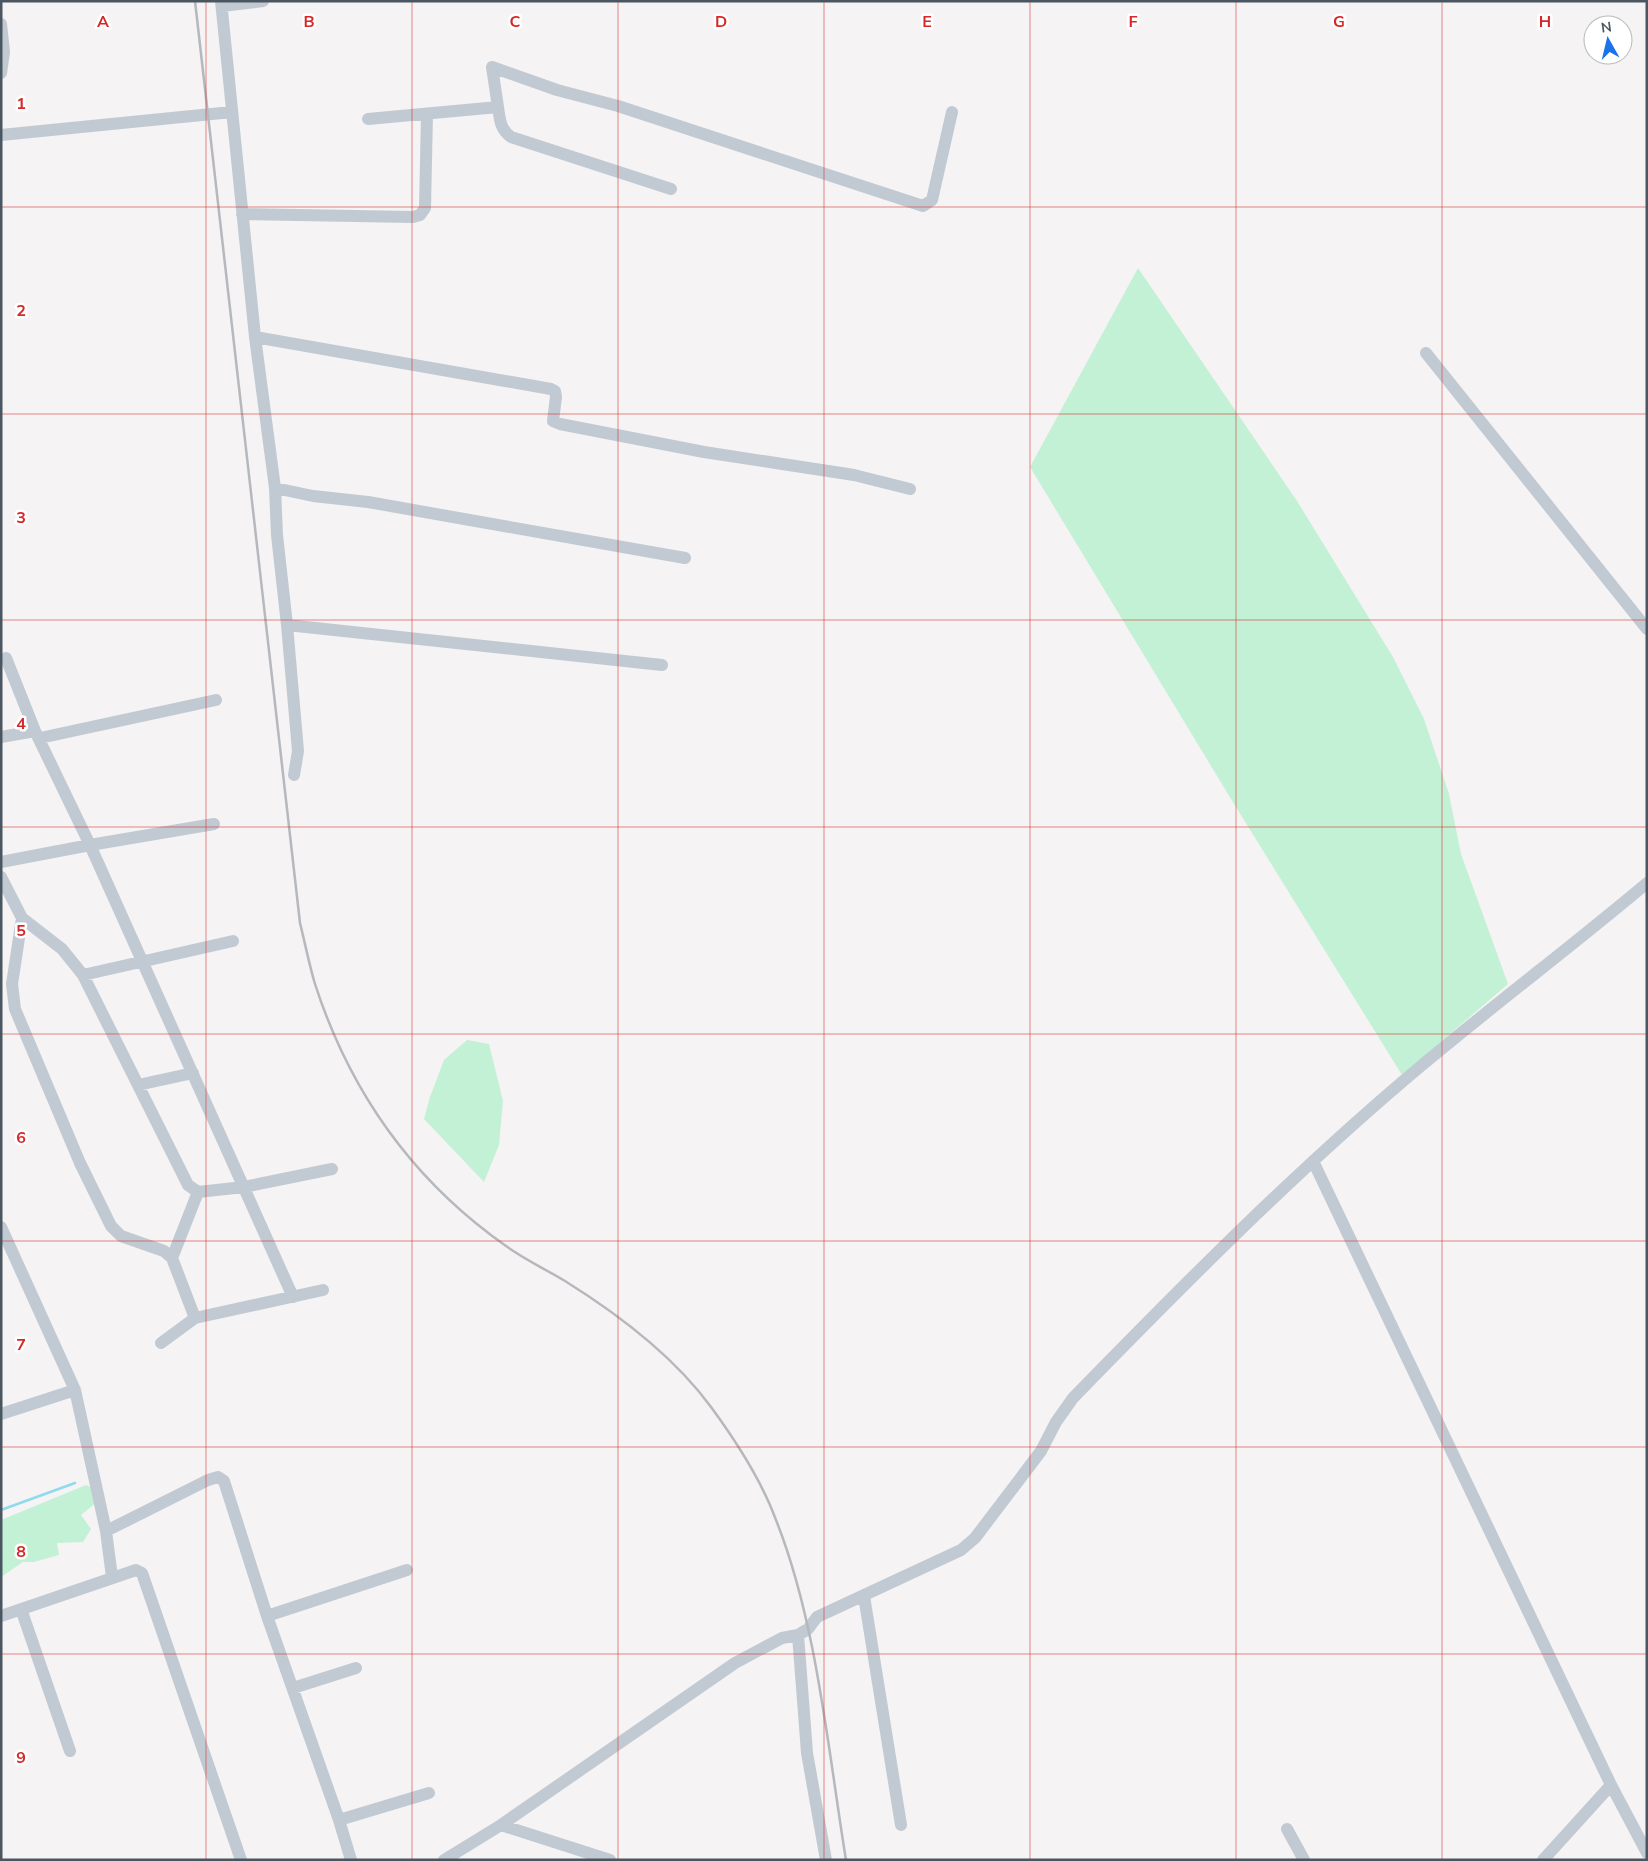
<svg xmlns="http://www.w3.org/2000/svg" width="1648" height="1861" font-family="Mulish,sans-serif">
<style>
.green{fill:#c3f1d5}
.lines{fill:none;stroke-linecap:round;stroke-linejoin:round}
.stream{stroke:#90daee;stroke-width:2.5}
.minor{stroke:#c1cad2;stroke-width:12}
.rail{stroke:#b5b8bd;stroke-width:2.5}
.grid{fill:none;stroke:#d62828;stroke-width:1;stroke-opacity:0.55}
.grid-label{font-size:16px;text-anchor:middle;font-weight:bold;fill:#d62828;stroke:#fff;stroke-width:5;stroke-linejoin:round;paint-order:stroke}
</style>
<rect width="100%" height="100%" fill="#f5f3f3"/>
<path class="green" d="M1138,268L1297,501L1393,657L1424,719L1449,794L1461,854L1508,984L1402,1075L1231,799L1030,467Z
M467,1040L489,1044L503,1101L499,1145L484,1182L424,1119L430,1097L444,1060Z
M86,1485L92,1488L97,1502L81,1515L91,1529L83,1542L57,1543L59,1555L34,1562H23L1,1577V1520Z"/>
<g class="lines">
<path class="stream" d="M1,1510L75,1483"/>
<path class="minor" d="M221,1L255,337L275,488L277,535L287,625L298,751L294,775
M222,6L263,1
M1,24L4,52L1,73
M498,107C500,120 500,129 511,137L671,189
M368,119L498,107L492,67L557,90L618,106L923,206L932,200L952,112
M1,135L232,112
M242,214L413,217L420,215L425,208L427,114
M255,337L551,389L555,391L556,397L553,421L560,424L704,452L854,475L910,489
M1426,353L1647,629
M275,488L313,496L368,502L685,558
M287,625L662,665
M6,658L35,731L90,845L293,1297
M1,737L35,731
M40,738L216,700
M1,862L90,845L214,824
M1,877L22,918L62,949L83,975L188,1185L198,1192L244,1187L332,1169
M22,918L12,984L15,1009L80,1163L111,1226L121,1236L164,1251L172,1258L195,1318
M83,975L233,941
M138,1085L193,1073
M1313,1161L1611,1785L1647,1853
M1,1227L75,1390L106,1531L112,1577
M172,1258L198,1192
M161,1343L195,1318L323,1290
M1,1414L75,1390
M106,1531L208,1480L218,1477L224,1481L267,1616L339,1820L351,1860
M864,1596L901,1825
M21,1609L70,1751
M1,1616L136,1570L142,1573L241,1860
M267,1616L407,1570
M798,1635L807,1753L826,1860
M293,1688L356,1668
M339,1820L429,1793
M501,1825L610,1860
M1287,1829L1304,1860
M444,1860L501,1825L735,1663L782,1638L798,1635L808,1629L817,1617L961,1550L975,1538L1041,1451L1056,1422L1073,1398C1185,1283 1298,1169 1421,1066C1495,1004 1572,946 1647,883
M1543,1860L1611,1785"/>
<path class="rail" d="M195,1L300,923C305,943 309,964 315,984C350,1092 412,1180 506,1246C524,1259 545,1269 565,1281C618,1314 673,1355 711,1407C736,1441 761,1479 776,1520C817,1623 828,1750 846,1860"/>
</g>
<path class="grid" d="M206,1V1860M412,1V1860M618,1V1860M824,1V1860M1030,1V1860M1236,1V1860M1442,1V1860M1,207H1647M1,414H1647M1,620H1647M1,827H1647M1,1034H1647M1,1241H1647M1,1447H1647M1,1654H1647"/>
<g class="grid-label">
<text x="103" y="27">A</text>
<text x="309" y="27">B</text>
<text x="515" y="27">C</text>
<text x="721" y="27">D</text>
<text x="927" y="27">E</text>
<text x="1133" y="27">F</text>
<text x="1339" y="27">G</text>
<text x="1545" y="27">H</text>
<text x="21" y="109">1</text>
<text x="21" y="316">2</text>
<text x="21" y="523">3</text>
<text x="21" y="729">4</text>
<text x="21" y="936">5</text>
<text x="21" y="1143">6</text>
<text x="21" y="1350">7</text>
<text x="21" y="1557">8</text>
<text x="21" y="1763">9</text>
</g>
<rect width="1648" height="1861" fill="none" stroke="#4a5661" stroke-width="5"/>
<g transform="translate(1608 40) rotate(352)"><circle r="24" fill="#ffffff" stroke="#b7bbc0"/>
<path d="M0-4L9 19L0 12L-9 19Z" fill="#1a73e8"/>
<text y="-8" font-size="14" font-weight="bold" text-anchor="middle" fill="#4a5661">N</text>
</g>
</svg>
